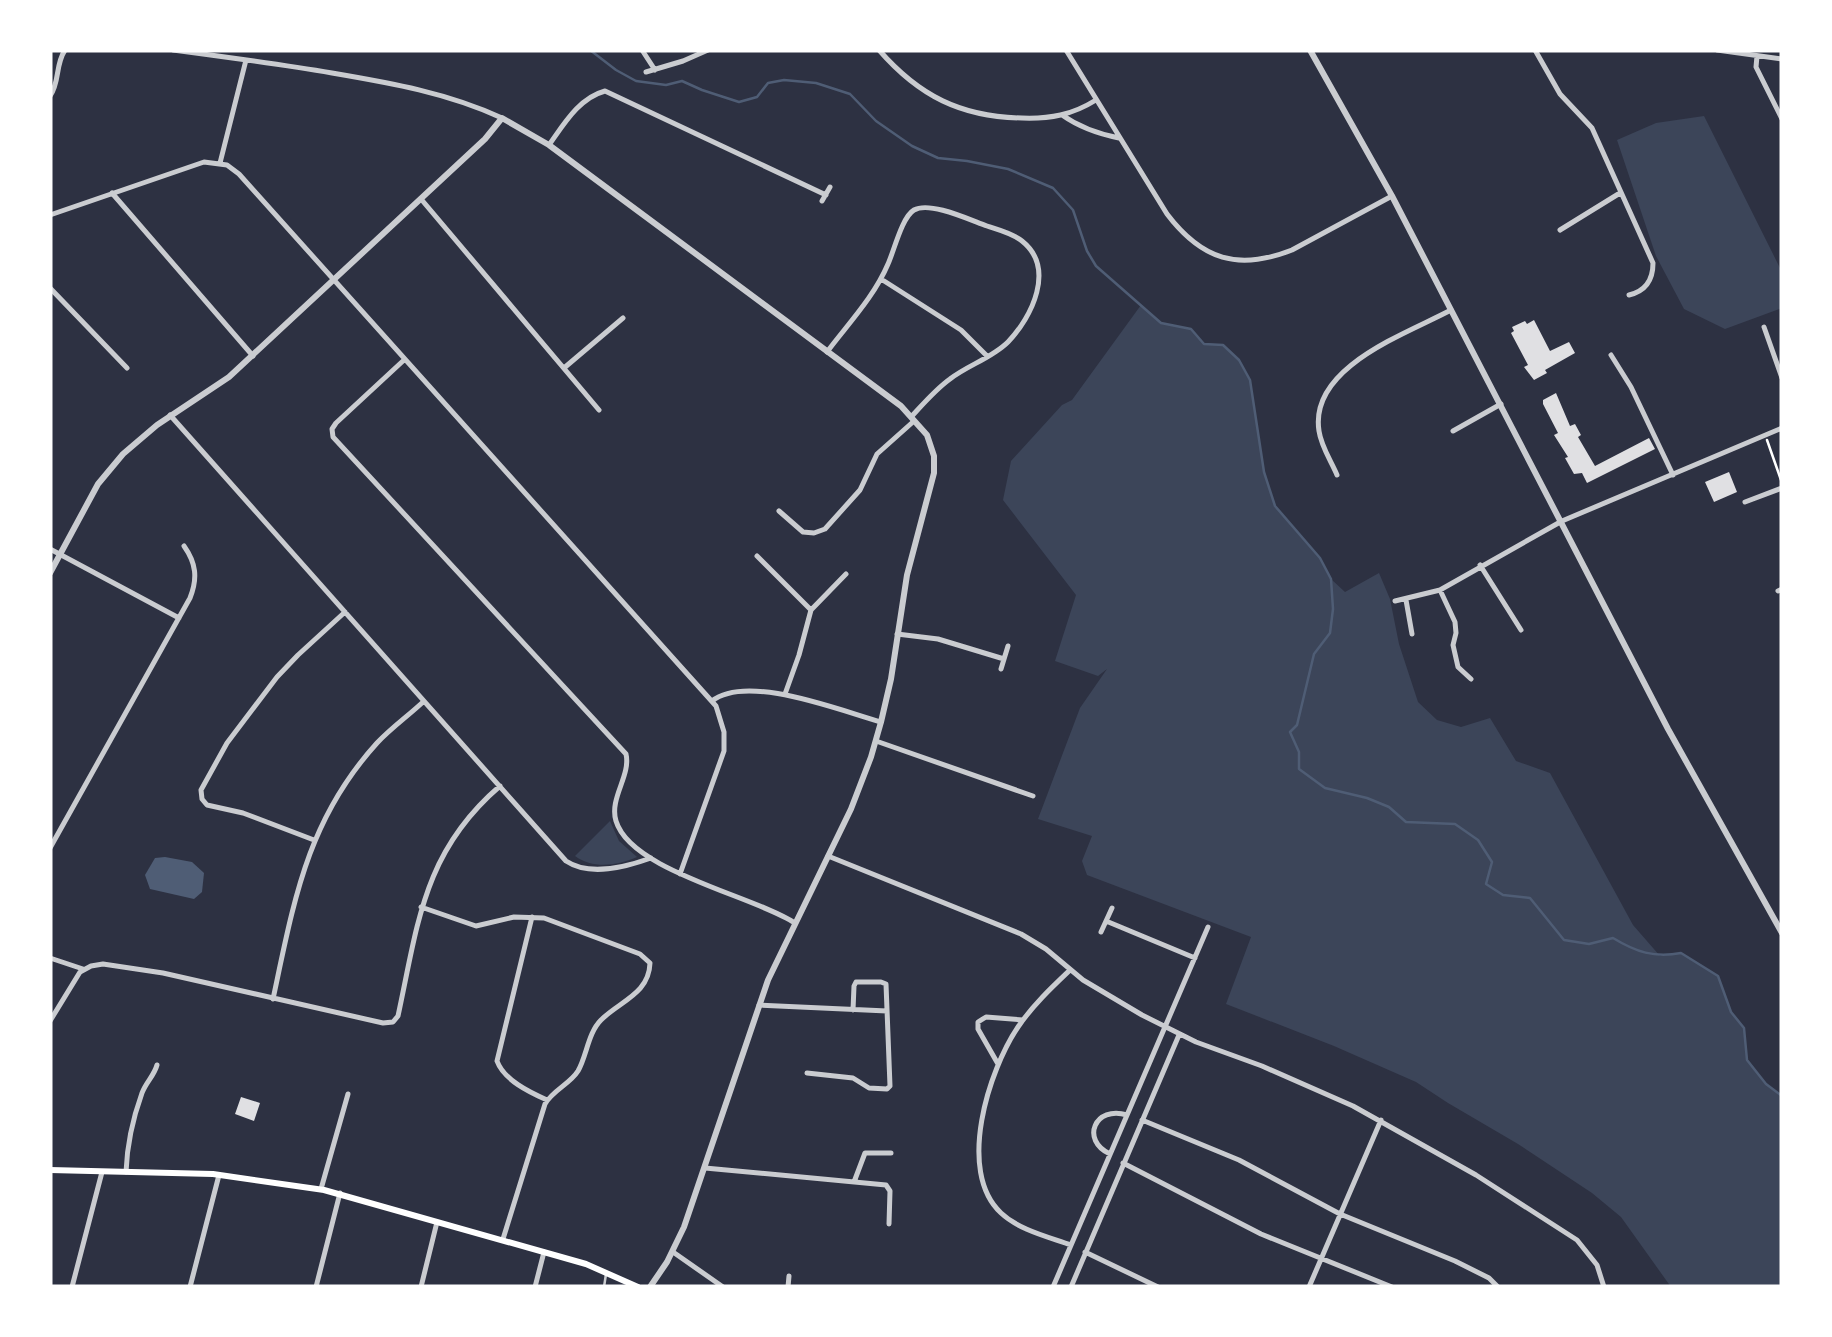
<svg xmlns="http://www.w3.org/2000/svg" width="1832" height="1337" font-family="Cabin,sans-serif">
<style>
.green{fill:#3c4559}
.water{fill:#4f5d75}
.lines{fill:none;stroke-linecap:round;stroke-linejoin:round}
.stream{stroke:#4f5d75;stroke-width:2.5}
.building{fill:#e0e0e3}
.path{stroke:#fff;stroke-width:2.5}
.service{stroke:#caccd0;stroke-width:2.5}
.minor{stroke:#caccd0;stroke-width:5}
.tertiary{stroke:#caccd0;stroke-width:6}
.secondary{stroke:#fff;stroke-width:6}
</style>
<rect width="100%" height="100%" fill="#2d3142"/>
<path class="green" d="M1704,116L1782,272V308L1725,329L1684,309L1656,256L1617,140L1656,123Z
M1141,305L1161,323L1191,329L1205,344L1223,345L1239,360L1250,380L1264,472L1275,506L1320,558L1331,579L1345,592L1379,573L1390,599L1399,644L1418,702L1437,720L1461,727L1490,718L1516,761L1550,773L1633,925L1660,956L1681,953L1718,976L1731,1012L1744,1028L1747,1060L1766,1084L1782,1096V1286L1671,1287L1621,1217L1592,1193L1518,1144L1448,1103L1416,1082L1334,1046L1226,1004L1251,937L1087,875L1082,861L1092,836L1038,819L1080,708L1107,669L1098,676L1055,661L1076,595L1003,500L1011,461L1062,405L1072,400Z
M610,821L619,841L637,857C616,866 593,869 575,856Z"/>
<path class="water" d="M165,857L192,862L204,873L202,892L194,899L150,889L145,875L155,858Z"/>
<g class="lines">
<path class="stream" d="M590,50L616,70L636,81L666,85L682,81L702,90L739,102L757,97L768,83L784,80L816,83L850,94L876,121L912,146L938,158L967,161L1008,169L1053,188L1073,210L1087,251L1096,266L1161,323L1191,329L1204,344L1223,345L1239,360L1250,380L1264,472L1275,506L1320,558L1331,579L1333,609L1330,633L1314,654L1297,725L1290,732L1299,752V769L1325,788L1367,798L1389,807L1406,822L1455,824L1478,840L1492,862L1486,884L1503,895L1530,898L1564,940L1589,944L1613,938C1636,952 1654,958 1681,953L1718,976L1731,1012L1744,1028L1747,1060L1766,1084L1782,1096"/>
</g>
<path class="building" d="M1534,320L1550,351L1569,342L1575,353L1545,370L1547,373L1534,380L1524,367L1528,365L1511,333L1514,331L1512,327L1525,321L1527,324Z
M1556,393L1570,426L1575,424L1581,435L1578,437L1595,466L1649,438L1655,449L1587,483L1582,473L1574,474L1565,458L1568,457L1554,435L1558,433L1543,404V400Z
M1729,472L1737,492L1714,502L1705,482Z
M241,1097L260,1103L254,1121L235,1114Z"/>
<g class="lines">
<path class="path" d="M1767,440L1781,480"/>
<path class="service" d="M604,1287L606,1274"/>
<path class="minor" d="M173,50C226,57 279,64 332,73C391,83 448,93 502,118
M642,50L655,70
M879,50C919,96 961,117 1022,118C1050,119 1072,115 1096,100
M1066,50L1167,214C1202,260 1238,271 1292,250L1392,196
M1535,50L1560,94L1592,128L1653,263C1653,280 1646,291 1629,295
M1717,50L1782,59
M1757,56L1756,67L1782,119
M646,72L683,61L708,50
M50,96C60,82 55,65 65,50
M1062,115C1079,127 1099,134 1119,138
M549,145C564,124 579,98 605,91L826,195
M220,163L246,60
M112,193L253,356
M421,199L599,410
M822,201L830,187
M50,215L204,162L227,165L239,174L716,706L724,732V751L680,874
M1560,230L1620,193
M881,279L961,330L987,356
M50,288L127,368
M1764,327L1782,378
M827,352C848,324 874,297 888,264C894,251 902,217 914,210C930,201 970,220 987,226C999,230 1012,233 1022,241C1056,268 1032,317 1008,342C992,358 968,365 950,379C936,389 924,403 912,416
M1611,355L1631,387L1673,475
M404,360L336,423L332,429L333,437L626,754C631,776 609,798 616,821C631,871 754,896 795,923
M564,368L623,318
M170,415L566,861C590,877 626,867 651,858
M1453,431L1501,404
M1337,475C1331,461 1321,446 1319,431C1309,367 1406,334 1451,310
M1745,502L1782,488
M779,511L803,532L814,533L825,529L860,490L877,454L914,421
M50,549L179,618
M757,556L811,610
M1480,565L1521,630
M1440,590L1455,622L1456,633L1453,645L1458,667L1471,679
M1778,591L1782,589
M1406,600L1412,634
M1395,601L1440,590L1562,521L1782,428
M897,634L938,639L1004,659
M1001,669L1008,646
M785,694L799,655L811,610L846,574
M712,701C747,673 841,711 881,722
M876,741L1033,796
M314,840L243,813L207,805L202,799L201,790L227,743L277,677L298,655L345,612
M50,848L190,598C198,578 196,563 184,546
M828,856L1021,934L1046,949L1083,980L1142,1015L1196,1042L1262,1066L1353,1106L1476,1175L1577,1240L1597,1265L1604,1287
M421,907L476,926L514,917L544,918L640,954L650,963C649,994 620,1001 601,1020C588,1033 587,1055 578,1071C570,1084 553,1090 545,1104L503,1239
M532,917L497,1061C504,1080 529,1092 547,1100
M1106,921L1195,958
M1101,932L1112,908
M50,958L83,969
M1070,970C1051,988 1033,1005 1018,1027C989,1070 956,1171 1001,1213C1019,1230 1049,1237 1071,1245
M273,999C294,901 307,820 377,743C391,728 408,716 423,702
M759,1005L887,1011
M50,1021L80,972L91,966L103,964L163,973L383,1023L393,1022L398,1016C418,924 423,852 500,786
M998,1064L978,1029V1022L986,1017L1023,1020
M807,1073L853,1078L869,1088L887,1089L890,1086L886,984L881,982H856L854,986L853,1010
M1142,1120L1239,1160L1340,1214L1455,1261L1489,1278L1498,1287
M1110,1154C1080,1140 1095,1105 1127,1115
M1123,1163L1261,1234L1392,1287
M705,1168L886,1185L890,1191L889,1224
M126,1172C127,1145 133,1118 142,1093C146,1082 154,1076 157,1065
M854,1182L865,1153H891
M321,1189L348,1094
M673,1252L723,1287
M1085,1252L1158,1287
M72,1287L102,1172
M190,1287L219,1175
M316,1287L340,1193
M421,1287L437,1222
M535,1287L544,1252
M788,1287L789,1276
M1053,1287L1208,927
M1071,1287L1179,1035
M1309,1287L1381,1120"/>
<path class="tertiary" d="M1310,50L1392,196L1668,729L1782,933
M50,573L98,484L123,454L157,425L229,377L485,139L502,118L549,145L901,406L927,435L934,456V473L907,575L891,679L881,722L871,757L851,809L768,980L684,1227L667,1262L650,1287"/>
<path class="secondary" d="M50,1170L213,1174L324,1190L586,1264L638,1287"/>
</g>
<rect width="1832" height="1337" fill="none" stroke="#ffffff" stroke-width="105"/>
</svg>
